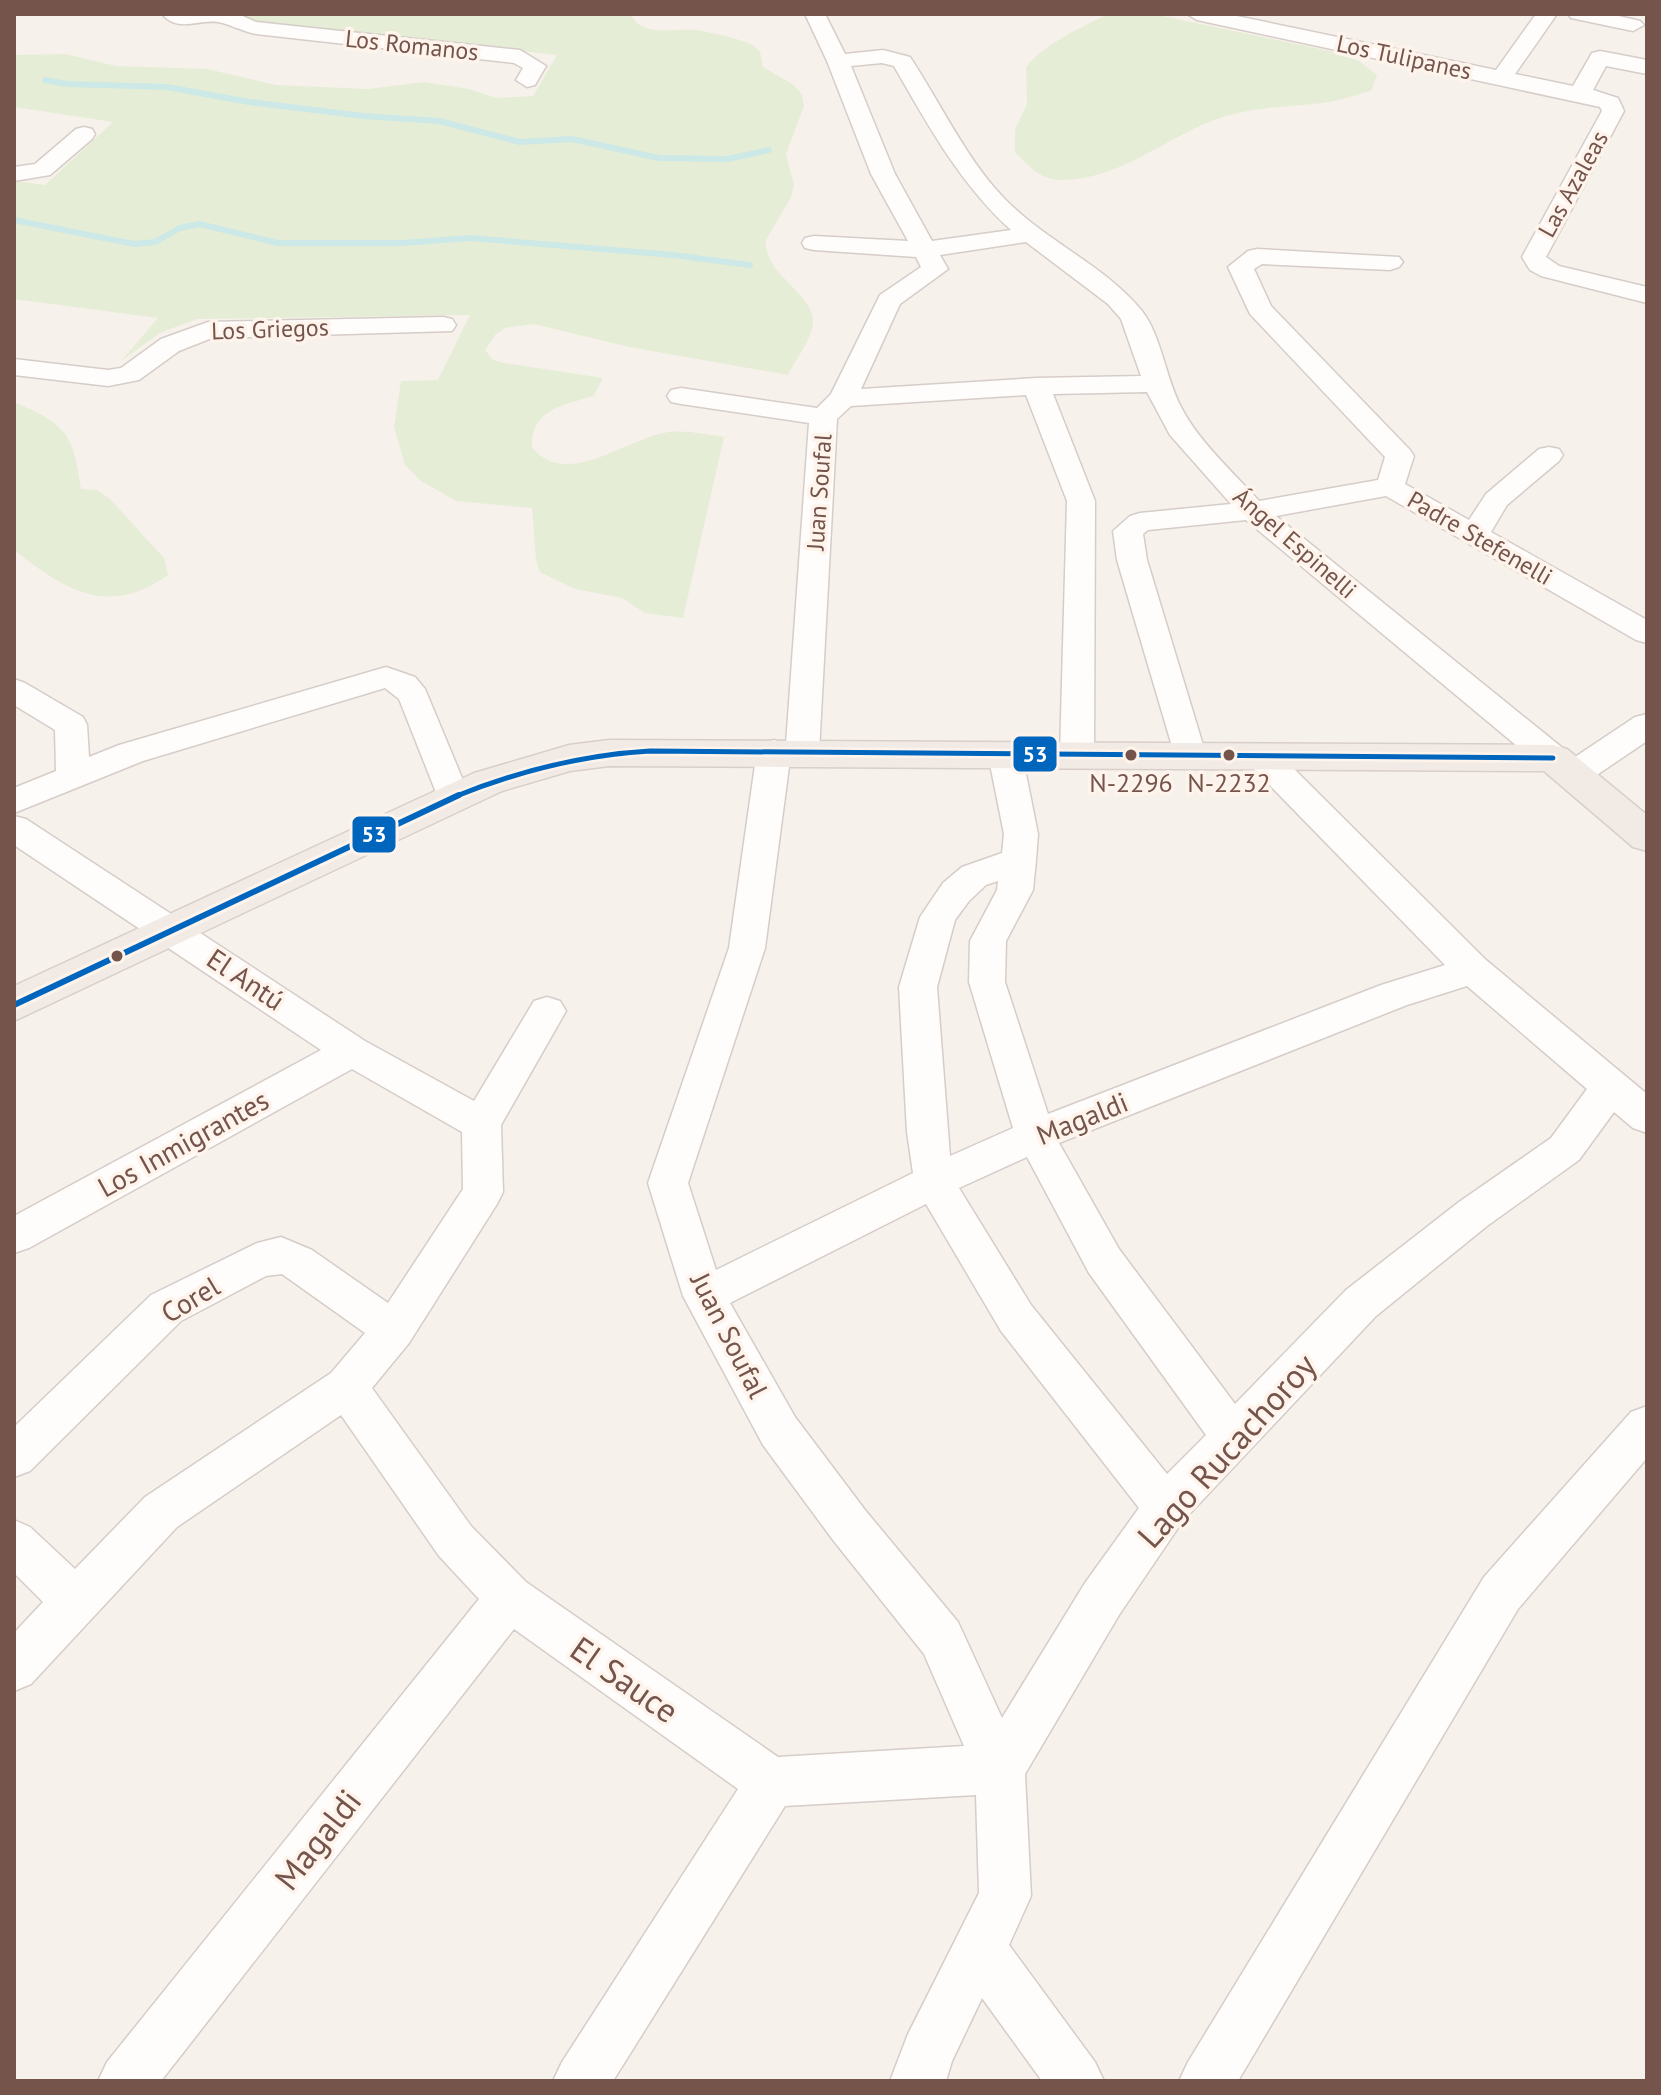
<svg xmlns="http://www.w3.org/2000/svg" width="1661" height="2095" font-family="'PT Sans',sans-serif">
<style>
.green{fill:#e6edd6}
.lines{fill:none;stroke-linecap:round;stroke-linejoin:round}
.stream{stroke:#cce9e7;stroke-width:6}
.minor-casing{stroke:#d6ccc8;stroke-width:3}
.major-casing{stroke:#d8ceca;stroke-width:3}
.minor{fill:#fefdfc;fill-rule:evenodd}
.major{fill:#f2ebe5;fill-rule:evenodd}
.bus-1-far1-casing{stroke:#fef4ec;stroke-width:10}
.bus-1-casing{stroke:#fef4ec;stroke-width:12}
.bus-1-far1{stroke:#0065bd;stroke-width:5}
.bus-1{stroke:#0065bd;stroke-width:6}
.bus-dot{fill:#74544b;stroke:#fef4ec;stroke-width:3}
.labels{text-anchor:middle;dominant-baseline:central;stroke-width:7;stroke-linejoin:round;paint-order:stroke}
.far-street-label{font-size:24px;fill:#74544b;stroke:#fef4ec}
.bus-label{font-size:26px;fill:#74544b;stroke:#fef4ec}
.street-label{font-size:28px;fill:#74544b;stroke:#fef4ec}
.near-street-label{font-size:34px;fill:#74544b;stroke:#fef4ec}
.line-badge{stroke:#fef4ec;stroke-width:3}
.badge-label{font-size:22px;text-anchor:middle;font-weight:bold;fill:#fff}
</style>
<rect width="100%" height="100%" fill="#f7f1eb"/>
<path class="green" d="M246,14H631C642,39 676,27 696,30C714,33 737,38 753,45L760,52L763,67L794,85L802,95L804,106L786,154L794,185L791,197L766,240C763,275 816,294 813,324C811,341 795,360 788,375L629,347L534,324L505,328L495,335L485,350L493,360L504,363L603,378L594,396C565,404 530,410 532,447C564,489 624,441 663,433C683,429 704,434 724,437L683,618L645,613L622,598L575,589L540,572L536,560L532,508L456,501L421,481L405,465L394,427L401,381L438,380L470,315L197,319L160,333L121,361L158,318L14,299V181L45,185L113,122L14,107V55L65,54L116,66L207,69L276,85L368,89L424,82L469,89L496,98L533,96L557,55L258,22L246,19Z
M1108,14H1153L1330,51L1359,61L1377,75L1371,91C1355,95 1339,101 1323,103C1289,107 1253,107 1220,118C1166,136 1120,181 1060,180C1040,180 1028,165 1015,152V130L1027,104L1026,67C1047,42 1079,29 1108,14Z
M14,402C66,424 73,433 81,489L97,490L110,499L164,558L168,575C108,618 65,590 14,550Z"/>
<g class="lines">
<path class="stream" d="M45,80L67,84L167,87L249,102L363,116L439,121L520,142L572,139L659,158L728,159L769,150
M14,220L134,244L155,242L180,228L199,224L278,243H402L470,238L673,255L750,265"/>
<defs>
<path id="minor" d="M162,14H238L256,22L520,50L546,66L535,85L527,87L516,80L523,68L514,63L256,34C245,32 226,23 218,22C198,19 178,33 162,14Z
M805,14H825L845,54L883,50L910,57C940,102 964,155 1001,195C1042,240 1104,264 1142,311C1161,335 1166,379 1181,407C1199,442 1233,472 1259,501L1378,480L1385,457L1250,314L1228,267L1248,251L1257,249L1399,257L1403,262L1399,267L1390,270L1262,264L1254,269L1271,306L1410,450L1414,456L1405,484L1469,520L1486,494L1539,449L1549,447L1559,449L1563,455L1559,461L1507,505L1491,532L1647,620V643L1636,640L1386,496L1276,516L1565,750L1570,758L1566,763L1635,717L1647,714V741L1585,783L1573,786L1561,783L1556,775L1561,767L1553,769L1541,766L1246,520L1148,530L1143,534L1147,560L1206,755L1201,763L1189,766L1177,763L1117,560L1113,531L1130,516L1140,513L1231,504L1170,435L1147,392L1053,394L1095,501L1094,754L1089,762L1077,765L1065,762L1060,754L1067,501L1026,395L851,406L837,419L819,752L814,760L802,763L790,759L765,948L688,1183L716,1270L913,1173L907,1132L899,987L920,917L943,883L962,867L1002,853L1004,834L988,754L993,746L1005,743L1017,746L1022,754L1038,834L1036,860L1033,890L1006,941L1005,982L1048,1114L1381,985L1445,965L1249,764L1244,756L1249,748L1261,745L1273,748L1486,960L1647,1094V1133L1633,1128L1614,1112L1579,1160L1487,1226L1376,1316L1182,1522L1119,1615L1025,1774L1031,1896L1009,1945L1095,2062L1104,2081H1042L982,1998L952,2061L946,2081H890L908,2034L979,1893L976,1795L785,1806L613,2081H553L562,2062L738,1789L514,1629L161,2081H98L107,2062L479,1599L439,1556L341,1415L177,1527L31,1684L14,1691V1633L43,1602L14,1573V1520L30,1527L75,1569L145,1497L331,1373L365,1333L282,1274L266,1276L181,1321L30,1471L14,1477V1427L151,1295L257,1243L281,1237L312,1250L388,1303L463,1189L462,1132L352,1069L29,1248L14,1253V1216L321,1050L14,845V816L26,819L365,1041L474,1101L534,1001L547,997L560,1001L566,1011L501,1125L503,1192L497,1204L409,1343L372,1388L471,1526L526,1582L778,1757L964,1746L924,1654L833,1540L763,1445L683,1296L648,1183L729,948L757,751L762,743L774,740L786,744L809,423L681,404L671,402L667,396L671,390L681,388L817,408L831,394L880,295L921,267L916,257L814,250L805,248L802,243L805,238L814,236L908,241L871,174L827,61ZM882,63L894,66C927,124 961,185 1011,230L932,241L895,174L851,66ZM1026,242L1108,304L1121,319L1141,376L1036,378L861,389L900,304L948,269L940,255ZM998,881L997,890L970,941L969,982L1013,1128L950,1156L937,987L955,920L969,901L986,885ZM1467,986L1587,1089L1551,1138L1459,1202L1346,1290L1235,1404L1119,1249L1059,1143L1407,1005ZM1027,1157L1089,1273L1206,1435L1167,1474L1031,1305L959,1188ZM926,1204L1001,1331L1139,1508L1085,1583L1002,1718L958,1622L865,1510L795,1417L730,1303Z
M1187,14H1227L1496,70L1536,14H1557L1515,74L1573,86L1592,53L1600,51L1647,60V74L1606,66L1593,90L1618,98L1624,111L1546,257L1559,266L1647,287V303L1541,276L1530,270L1522,257L1602,111L1600,107L1197,20Z
M1568,14H1610L1640,21L1644,25L1633,31L1571,18Z
M84,127L92,129L95,134L92,139L50,175L14,181V167L35,164L76,129Z
M443,317L452,319L456,325L452,331L212,338L179,351L139,380L108,386L14,375V359L108,370L121,368L161,339L208,322Z
M386,667L415,677L425,689L470,797L465,805L453,809L441,805L399,699L385,688L143,761L14,813V788L56,771L55,730L14,705V679L25,683L83,717L87,725L89,757L119,745Z
M1647,1406V1458L1518,1609L1238,2081H1179L1188,2062L1484,1577L1631,1412Z"/>
<path id="major" d="M609,740L1553,745L1567,749L1647,815V851L1633,847L1544,771L609,766L570,771L502,791L14,1021V986L474,773L569,745Z"/>
</defs>
<use href="#minor" class="minor-casing"/>
<use href="#major" class="major-casing"/>
<use href="#minor" class="minor"/>
<use href="#major" class="major"/>
<defs>
<path id="bus-1-far1" d="M454,797C518,771 581,755 650,751L1553,758"/>
<path id="bus-1" d="M14,1005L459,795"/>
</defs>
<use href="#bus-1-far1" class="bus-1-far1-casing"/>
<use href="#bus-1" class="bus-1-casing"/>
<use href="#bus-1-far1" class="bus-1-far1"/>
<use href="#bus-1" class="bus-1"/>
</g>
<g class="bus-dot">
<circle cx="1131" cy="755" r="7"/>
<circle cx="1229" cy="755" r="7"/>
<circle cx="117" cy="956" r="7"/>
</g>
<g class="labels">
<g class="far-street-label">
<text transform="translate(412 45) rotate(6)">Los Romanos</text>
<text transform="translate(1404 57) rotate(12)">Los Tulipanes</text>
<text transform="translate(1573 184) rotate(-61)">Las Azaleas</text>
<text transform="translate(270 329) rotate(-2)">Los Griegos</text>
<text transform="translate(819 492) rotate(-86)">Juan Soufal</text>
<text transform="translate(1480 538) rotate(30)">Padre Stefenelli</text>
<text transform="translate(1295 543) rotate(41)">Ángel Espinelli</text>
</g>
<g class="bus-label">
<text x="1131" y="782">N-2296</text>
<text x="1229" y="782">N-2232</text>
</g>
<g class="street-label">
<text transform="translate(246 979) rotate(34)">El Antú</text>
<text transform="translate(1082 1118) rotate(-22)">Magaldi</text>
<text transform="translate(183 1143) rotate(-29)">Los Inmigrantes</text>
<text transform="translate(190 1299) rotate(-31)">Corel</text>
<text transform="translate(730 1335) rotate(63)">Juan Soufal</text>
</g>
<g class="near-street-label">
<text transform="translate(1226 1450) rotate(-48)">Lago Rucachoroy</text>
<text transform="translate(625 1679) rotate(35)">El Sauce</text>
<text transform="translate(317 1839) rotate(-52)">Magaldi</text>
</g>
</g>
<g class="line-badge">
<rect x="1012" y="735" width="46" height="38" rx="8" fill="#0065bd"/>
<rect x="351" y="815" width="46" height="39" rx="8" fill="#0065bd"/>
</g>
<g class="badge-label">
<text x="1035" y="762">53</text>
<text x="374" y="842">53</text>
</g>
<rect width="1661" height="2095" fill="none" stroke="#74544b" stroke-width="32"/>
</svg>
